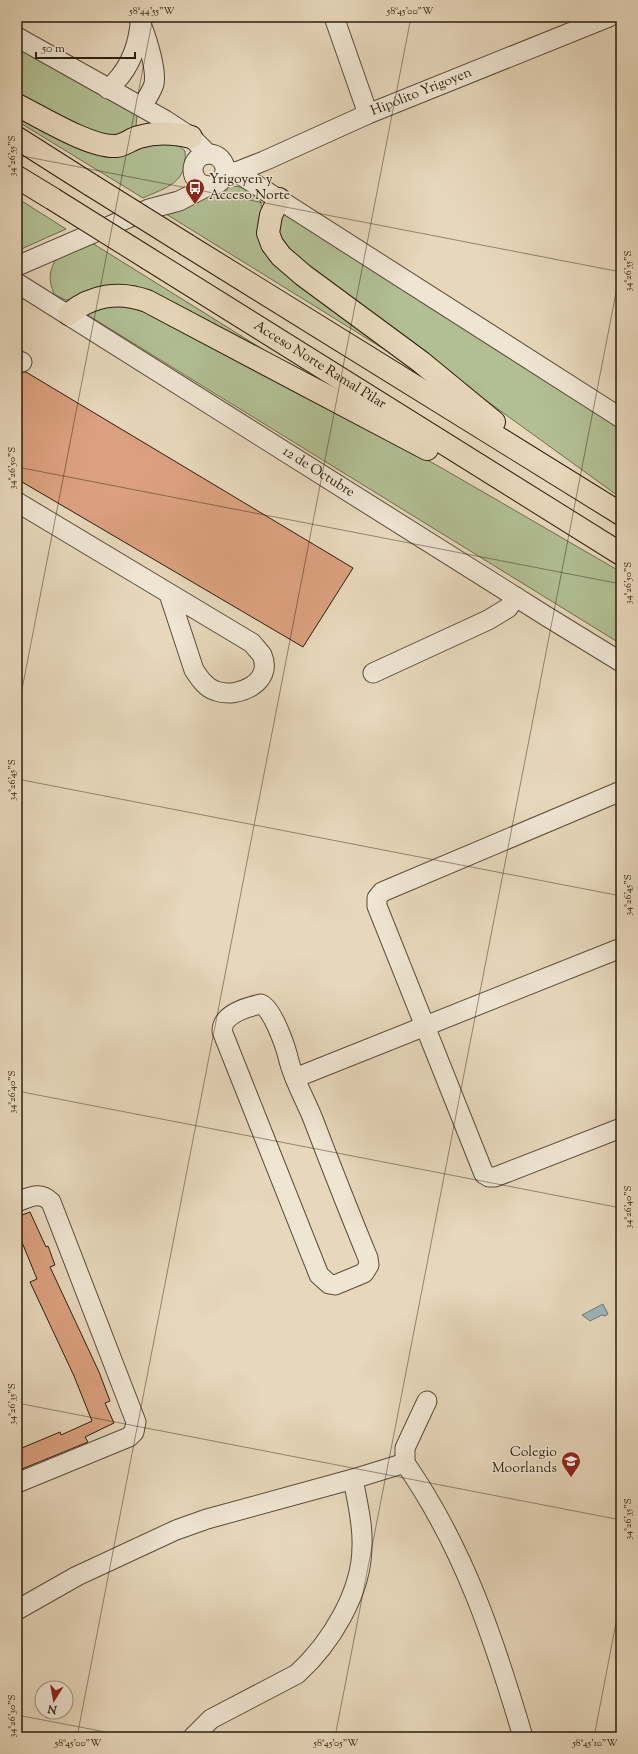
<svg xmlns="http://www.w3.org/2000/svg" width="638" height="1754" font-family="'Sorts Mill Goudy',serif">
<style>
.green{fill:#b1bf93;stroke:#6e6e50}
.water{fill:#9db6bc;stroke:#6f7976}
.building{fill:#dba07f;stroke:#2a1e0e}
.lines{fill:none;stroke-linecap:round;stroke-linejoin:round}
.minor-casing{stroke:#594c39;stroke-width:21}
.highway-casing{stroke:#2a1e0e;stroke-width:24}
.minor{stroke:#efe5d3;stroke-width:19}
.highway{stroke:#e7d7bb;stroke-width:22}
.highway-bridge-casing{stroke:#2a1e0e;stroke-width:24;stroke-linecap:butt}
.highway-bridge{stroke:#e7d7bb;stroke-width:22}
.ticks{fill:none;stroke:#2a1e0e;stroke-width:1;stroke-opacity:0.45}
.labels{text-anchor:middle;dominant-baseline:central;stroke-width:3;stroke-linejoin:round;paint-order:stroke}
.street-label{font-size:14px;fill:#2a1e0e;stroke:#efe5d3}
.poi-label{font-size:14px;fill:#2a1e0e;stroke:#efe5d3;text-anchor:start}
.neatline{fill:none;stroke:#2a1e0e;stroke-width:1.5}
.ticks-label{font-size:10px;text-anchor:middle;fill:#2a1e0e}
</style>
<rect width="100%" height="100%" fill="#e7d7bb"/>
<filter id="stains"><feTurbulence type="fractalNoise" baseFrequency=".005" numOctaves="4"/><feColorMatrix values="0 0 0 0 .2 0 0 0 0 .09 0 0 0 0 .02 0 0 0 .5 -.17"/></filter>
<radialGradient id="worn" r=".72"><stop offset=".6" stop-color="#630" stop-opacity="0"/><stop offset="1" stop-color="#630" stop-opacity=".3"/></radialGradient>
<path class="green" d="M17,42L129,108L137,116L136,127L128,135L101,138L17,97Z
M17,111L50,129L177,144L185,151C188,183 167,187 143,198L17,121Z
M226,186C255,186 265,196 262,225L400,359L166,214Z
M17,198L66,229L17,251Z
M284,214L621,427V498L372,318L279,245L276,220Z
M92,243L325,388L156,299L65,300L54,294C48,279 49,271 57,257Z
M122,300L186,327L440,467L621,572V644L86,314Z"/>
<path class="water" d="M603,1304L608,1314L605,1316L602,1315L590,1321L582,1315Z"/>
<path class="building" d="M17,372H26L353,568L303,647L17,479Z
M30,1212L46,1247L48,1246L55,1265L50,1267L99,1372L110,1401L105,1403L114,1423L85,1437L88,1442L17,1471V1450L60,1432L61,1435L92,1421L74,1376L30,1282L37,1279L17,1230V1217Z"/>
<g class="lines">
<defs>
<g id="minor">
<path d="M138,17C145,32 157,68 154,84C152,91 146,100 142,106"/>
<path d="M334,17L368,114"/>
<path d="M17,37L165,120L191,137L208,154"/>
<path d="M108,89C128,72 137,51 140,25"/>
<circle cx="209" cy="170" r="16"/>
<path id="s1" d="M227,171L236,172L264,161L368,114L609,17"/>
<path d="M236,172L621,418"/>
<path d="M17,266L149,209L179,201L208,186"/>
<path id="s2" d="M17,283L546,616L621,662"/>
<path d="M17,360L22,362"/>
<path d="M17,502L252,643C255,647 259,651 262,655C274,682 238,699 216,691C206,688 200,679 194,670L169,594"/>
<path d="M373,673L488,620L508,608L516,597"/>
<path d="M621,791L382,892L377,898V906L484,1174L489,1177H495L621,1128"/>
<path d="M261,1004C272,1008 285,1045 288,1057C293,1079 305,1099 313,1119C331,1166 349,1212 368,1258L369,1265L364,1273L335,1285L329,1284L319,1275L222,1031C222,1014 247,1007 261,1004Z"/>
<path d="M295,1078L621,948"/>
<path d="M17,1202C30,1197 40,1191 51,1202L136,1422L134,1432L129,1437L17,1483"/>
<path d="M405,1463V1448L427,1401"/>
<path d="M17,1610L77,1576L176,1530L207,1519L353,1479L405,1463C464,1548 494,1639 523,1737"/>
<path d="M193,1737L211,1719L297,1674C330,1644 362,1593 362,1546C363,1523 357,1501 353,1479"/>
</g>
<g id="highway">
<path d="M17,105C41,117 91,148 116,146C125,145 131,139 139,137C156,132 174,133 191,137"/>
<path d="M17,138L91,185"/>
<path d="M17,177L53,199"/>
<path d="M279,199L271,215L268,233L272,244L281,256L303,275L421,362L494,422"/>
<path d="M187,245L621,514"/>
<path id="s3" d="M149,259L621,554"/>
<path d="M69,314C92,295 119,291 147,301L427,449"/>
</g>
</defs>
<use href="#minor" class="minor-casing"/>
<use href="#highway" class="highway-casing"/>
<use href="#minor" class="minor"/>
<use href="#highway" class="highway"/>
<defs>
<path id="highway-bridge" d="M91,185L187,245
M53,199L149,259"/>
</defs>
<use href="#highway-bridge" class="highway-bridge-casing"/>
<use href="#highway-bridge" class="highway-bridge"/>
</g>
<path class="ticks" d="M17,155L621,272M17,467L621,584M17,715L153,17M17,779L621,896M17,1091L621,1208M17,1403L621,1520M17,1715L132,1737M77,1737L411,17M335,1737L621,267M594,1737L621,1597"/>
<defs>
<symbol id="bus-pin" viewBox="-11 -11 22 30"><path d="M0 17L-7.5 6A9.5 9.5 0 1 1 7.5 6Z" fill="#8f2418" stroke="#efe5d3"/><path d="M-5-6H5V4H4V6H2V4H-2V6H-4V4H-5ZM-3.5-4V0h7V-4ZM-3.5 1.2v1.5H-2V1.2ZM2 1.2v1.5H3.5V1.2Z" fill="#fff"/></symbol>
<symbol id="school-pin" viewBox="-11 -11 22 30"><path d="M0 17L-7.5 6A9.5 9.5 0 1 1 7.5 6Z" fill="#8f2418" stroke="#efe5d3"/><path d="M0-5L7-2L0 1L-7-2ZM-4 1L0 2.5L4 1V4Q0 6-4 4Z" fill="#fff"/></symbol>
</defs>
<g fill-rule="evenodd">
<use href="#bus-pin" x="184" y="177" width="22" height="30"/>
<use href="#school-pin" x="560" y="1450" width="22" height="30"/>
</g>
<g class="labels">
<g class="street-label">
<text stroke="none"><textPath href="#s1" startOffset="211">Hipólito Yrigoyen</textPath></text>
<text stroke="none"><textPath href="#s3" startOffset="201">Acceso Norte Ramal Pilar</textPath></text>
<text stroke="none"><textPath href="#s2" startOffset="356">12 de Octubre</textPath></text>
</g>
<g class="poi-label">
<text x="209" y="180">Yrigoyen y<tspan x="209" dy="16">Acceso Norte</tspan></text>
<text x="557" y="1453" text-anchor="end">Colegio<tspan x="557" dy="16">Moorlands</tspan></text>
</g>
</g>
<rect width="638" height="1754" fill="none" stroke="#e7d7bb" stroke-width="44"/>
<g transform="translate(54 1700) rotate(191)"><circle r="19" fill="#efe5d3" stroke="#a09584"/>
<path d="M0-3L7 15L0 10L-7 15Z" fill="#8f2418"/>
<text y="-6" font-size="11" font-weight="bold" text-anchor="middle" fill="#2a1e0e">N</text>
</g>
<path d="M36 52v6h99v-6" fill="none" stroke="#2a1e0e" stroke-width="2"/>
<text x="42" y="52" font-size="12" fill="#2a1e0e" stroke="#efe5d3" stroke-width="3" paint-order="stroke">50 m</text>
<rect x="22" y="22" width="594" height="1710" class="neatline"/>
<g class="ticks-label">
<text x="152" y="14">58°44'55"W</text>
<text x="410" y="14">58°45'00"W</text>
<text transform="translate(11 156) rotate(-90)" y="4">34°26'55"S</text>
<text transform="translate(627 271) rotate(-90)" y="4">34°26'55"S</text>
<text transform="translate(11 468) rotate(-90)" y="4">34°26'50"S</text>
<text transform="translate(627 583) rotate(-90)" y="4">34°26'50"S</text>
<text transform="translate(11 780) rotate(-90)" y="4">34°26'45"S</text>
<text transform="translate(627 895) rotate(-90)" y="4">34°26'45"S</text>
<text transform="translate(11 1092) rotate(-90)" y="4">34°26'40"S</text>
<text transform="translate(627 1207) rotate(-90)" y="4">34°26'40"S</text>
<text transform="translate(11 1404) rotate(-90)" y="4">34°26'35"S</text>
<text transform="translate(627 1519) rotate(-90)" y="4">34°26'35"S</text>
<text transform="translate(11 1716) rotate(-90)" y="4">34°26'30"S</text>
<text x="78" y="1746">58°45'00"W</text>
<text x="336" y="1746">58°45'05"W</text>
<text x="595" y="1746">58°45'10"W</text>
</g>
<rect width="100%" height="100%" filter="url(#stains)"/>
<rect width="100%" height="100%" fill="url(#worn)"/>
</svg>
